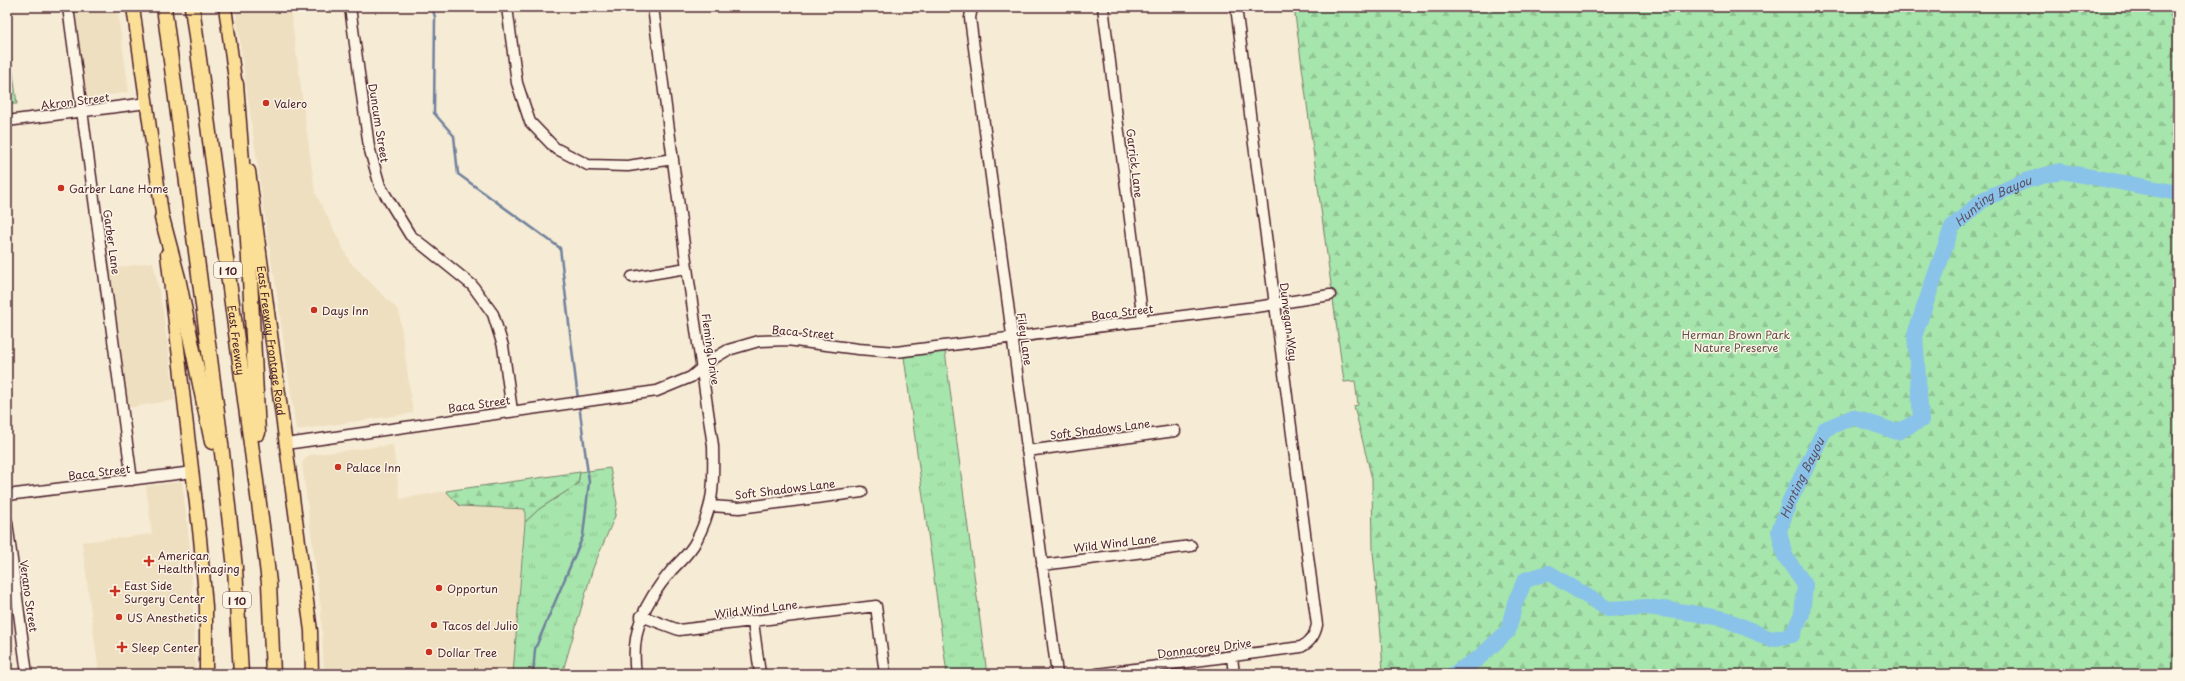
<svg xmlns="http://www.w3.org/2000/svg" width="2185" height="681" font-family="'Playpen Sans',sans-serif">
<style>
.built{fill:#eedfc0}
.grass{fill:url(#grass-tufts);stroke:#78826c}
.forest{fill:url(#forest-firs);stroke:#78826c}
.park{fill:url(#park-dots);stroke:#78826c}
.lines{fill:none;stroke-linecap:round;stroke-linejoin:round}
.stream{stroke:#70819d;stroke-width:2.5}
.river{stroke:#8ac3e9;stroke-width:16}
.minor-casing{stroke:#4a1f2b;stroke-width:13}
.major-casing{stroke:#4a1f2b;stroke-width:15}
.highway-casing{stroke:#4a1f2b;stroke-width:17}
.minor{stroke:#fcf5e5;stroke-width:10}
.major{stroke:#fbdf96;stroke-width:12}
.highway{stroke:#fbdf96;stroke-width:14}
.poi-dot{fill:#c8321e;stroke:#fcf5e5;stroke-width:1.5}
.labels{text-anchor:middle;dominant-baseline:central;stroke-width:3;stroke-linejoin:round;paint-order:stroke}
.shield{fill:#fcf5e5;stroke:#7f5f63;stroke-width:1}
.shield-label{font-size:10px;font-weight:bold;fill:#4a1f2b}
.street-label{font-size:11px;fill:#4a1f2b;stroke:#fcf5e5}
.poi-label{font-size:11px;fill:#4a1f2b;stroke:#fcf5e5;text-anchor:start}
.park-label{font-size:11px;fill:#61504b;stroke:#fcf5e5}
.water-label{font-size:12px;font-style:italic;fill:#5d5064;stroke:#fcf5e5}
</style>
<defs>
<pattern id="grass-tufts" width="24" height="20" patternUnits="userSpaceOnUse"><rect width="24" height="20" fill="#a6e5ac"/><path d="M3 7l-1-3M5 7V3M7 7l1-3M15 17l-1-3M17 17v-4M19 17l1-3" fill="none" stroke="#90c494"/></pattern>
<pattern id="forest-firs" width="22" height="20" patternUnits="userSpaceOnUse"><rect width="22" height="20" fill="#a6e5ac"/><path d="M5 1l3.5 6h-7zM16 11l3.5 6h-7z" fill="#90c494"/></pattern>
<pattern id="park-dots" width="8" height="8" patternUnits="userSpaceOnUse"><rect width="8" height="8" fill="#a6e5ac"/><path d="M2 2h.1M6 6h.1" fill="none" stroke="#90c494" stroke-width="1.8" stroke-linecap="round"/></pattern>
</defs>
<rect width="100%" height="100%" fill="#f6ebd4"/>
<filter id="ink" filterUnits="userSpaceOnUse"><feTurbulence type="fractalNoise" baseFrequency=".025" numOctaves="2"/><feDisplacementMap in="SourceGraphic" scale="8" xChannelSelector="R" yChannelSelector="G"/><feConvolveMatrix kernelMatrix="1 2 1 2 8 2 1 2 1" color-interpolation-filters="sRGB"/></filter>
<g filter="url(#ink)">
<path class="built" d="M71,7H117L129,92L83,99Z
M235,7H290L315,192L350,262L399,311L413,413L296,430L274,273L290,270L273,273Z
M153,262L163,311L175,400L126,408L109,269Z
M393,445L400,499L446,491L460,506L525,509L513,674H324L321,610L302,463L309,455Z
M182,482L190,547L196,674H99L82,542L152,534L146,486Z"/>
<path class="grass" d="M945,351L987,674H947L904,357Z
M610,468L617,503L615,516L593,568L562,674H513L525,522L539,509L578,484L580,472Z"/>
<path class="forest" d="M1294,7H2178V674H1383L1381,636L1373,552L1372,479L1354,406L1358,405L1355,381L1344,382Z
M580,472L578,484L539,509L525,522V509L460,506L446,491Z"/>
<path class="park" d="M7,28L17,104H7Z"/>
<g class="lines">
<path class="stream" d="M432,7L435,17L434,113L454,136L458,174L560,248L578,399
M533,674L535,649L583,536L589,482L579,404"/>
<path class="river" id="s1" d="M1454,674L1480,657L1508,631L1515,603L1525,580L1549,573L1608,609L1647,607L1692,613L1725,619L1771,639L1792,635L1802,614L1805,585L1785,556L1779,531L1790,500L1825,429L1853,417L1897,432L1921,420L1915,334L1952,227L1984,199L2025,181L2060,171L2178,193"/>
<defs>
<path id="minor" d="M68,7L132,480
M350,7L369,147L380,186L410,235L472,285L493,314L503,346L512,411
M507,7L517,83L530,122L555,148L588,165L628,166L673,159
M972,7L970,18L1057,674
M1103,7L1143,321
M7,121L147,103
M632,277L687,268
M286,444L657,391L691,377L711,360L728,350L759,341L787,340L858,349L896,352L1263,306L1330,295
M1027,451L1175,431
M7,495L193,472
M711,506L739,508L862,492
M7,522L27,674
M1042,565L1191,546
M641,616L679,630L876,606L885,674
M753,622L760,674
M1232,657L1234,674
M636,674C630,632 644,603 671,571C679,562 691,552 696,541C714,507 714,484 713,446L687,268L653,7
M1097,674L1301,647C1311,642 1315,635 1317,625L1236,7"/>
<g id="major">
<path d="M133,7L164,228"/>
<path d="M225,7L237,94"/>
<path id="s2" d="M249,171L311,631L312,674"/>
<path d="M167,254L200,538L206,607V674"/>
</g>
<g id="highway">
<path d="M164,7L220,435L235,568L241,674"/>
<path id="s3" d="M192,7L263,533L269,583L273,674"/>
<path d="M236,84L248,240L258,433"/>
<path d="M162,218L178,278L212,442"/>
</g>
</defs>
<use href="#minor" class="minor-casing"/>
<use href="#major" class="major-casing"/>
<use href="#highway" class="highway-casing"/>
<use href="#minor" class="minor"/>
<use href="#major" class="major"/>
<use href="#highway" class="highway"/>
</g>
</g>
<g class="poi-dot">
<circle cx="266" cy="103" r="4"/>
<circle cx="61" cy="188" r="4"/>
<circle cx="314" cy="310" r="4"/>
<circle cx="338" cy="467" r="4"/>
<path d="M147 555h4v4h4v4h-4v4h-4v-4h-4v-4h4z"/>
<circle cx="439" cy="588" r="4"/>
<path d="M113 585h4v4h4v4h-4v4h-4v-4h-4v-4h4z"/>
<circle cx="119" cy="617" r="4"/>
<circle cx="434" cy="625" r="4"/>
<path d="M120 641h4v4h4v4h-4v4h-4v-4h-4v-4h4z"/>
<circle cx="429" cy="652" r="4"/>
</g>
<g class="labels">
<g class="shield">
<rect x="214" y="262" width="28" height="16" rx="3"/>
<rect x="223" y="592" width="28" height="16" rx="3"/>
</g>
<g class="shield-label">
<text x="228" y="270">I 10</text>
<text x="237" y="600">I 10</text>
</g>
<g class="street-label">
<text transform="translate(75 101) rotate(-7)">Akron Street</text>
<text transform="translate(379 123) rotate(81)">Duncum Street</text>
<text transform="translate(1135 163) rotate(83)">Garrick Lane</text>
<text transform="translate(112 242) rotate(82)">Garber Lane</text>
<text transform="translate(1122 312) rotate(-7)">Baca Street</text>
<text transform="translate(1289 322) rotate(83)">Dunvegan Way</text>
<text transform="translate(803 332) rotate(5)">Baca Street</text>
<text transform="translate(1025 339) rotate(82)">Filey Lane</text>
<text stroke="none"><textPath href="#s3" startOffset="336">East Freeway</textPath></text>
<text stroke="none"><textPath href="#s2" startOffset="171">East Freeway Frontage Road</textPath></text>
<text transform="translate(711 349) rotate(82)">Fleming Drive</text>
<text transform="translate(479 404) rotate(-8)">Baca Street</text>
<text transform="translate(1100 429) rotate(-7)">Soft Shadows Lane</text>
<text transform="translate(99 472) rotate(-7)">Baca Street</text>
<text transform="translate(785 489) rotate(-7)">Soft Shadows Lane</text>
<text transform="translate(1115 543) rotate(-7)">Wild Wind Lane</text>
<text transform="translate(29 596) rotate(82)">Verano Street</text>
<text transform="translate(756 609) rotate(-7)">Wild Wind Lane</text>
<text transform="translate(1204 648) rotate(-7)">Donnacorey Drive</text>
</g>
<g class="poi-label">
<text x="274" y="103">Valero</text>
<text x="69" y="188">Garber Lane Home</text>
<text x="322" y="310">Days Inn</text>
<text x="346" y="467">Palace Inn</text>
<text x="158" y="555">American<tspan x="158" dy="13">Health imaging</tspan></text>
<text x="124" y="585">East Side<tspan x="124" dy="13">Surgery Center</tspan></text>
<text x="447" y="588">Opportun</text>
<text x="127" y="617">US Anesthetics</text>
<text x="442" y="625">Tacos del Julio</text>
<text x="131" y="647">Sleep Center</text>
<text x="437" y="652">Dollar Tree</text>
</g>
<g class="park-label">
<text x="1736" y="334">Herman Brown Park<tspan x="1736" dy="13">Nature Preserve</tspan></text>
</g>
<g class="water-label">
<text stroke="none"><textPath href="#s1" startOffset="985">Hunting Bayou</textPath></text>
<text stroke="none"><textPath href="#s1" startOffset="578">Hunting Bayou</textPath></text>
</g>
</g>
<rect width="2185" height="681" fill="none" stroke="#fcf5e5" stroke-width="24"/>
<rect x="12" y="12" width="2161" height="657" fill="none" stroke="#4a1f2b" stroke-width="1.5" filter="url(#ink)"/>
</svg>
